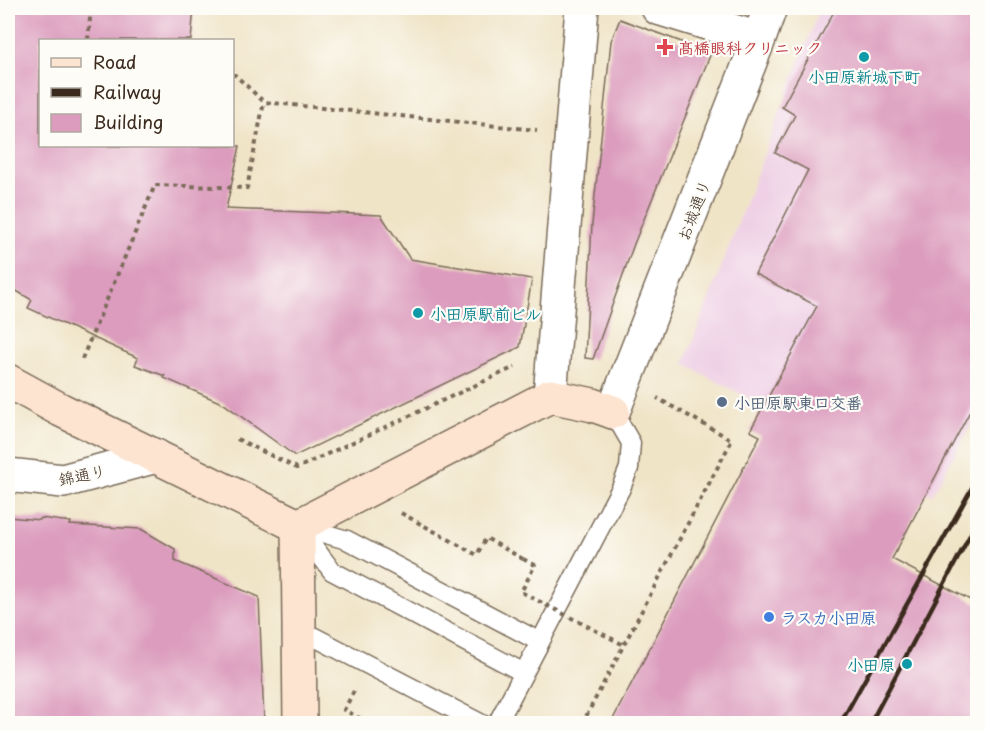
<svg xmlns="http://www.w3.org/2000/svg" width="985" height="731" font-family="'Playpen Sans','Klee One',sans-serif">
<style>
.built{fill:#efd0e6}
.building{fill:#dc9cbe}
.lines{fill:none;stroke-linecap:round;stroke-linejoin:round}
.lane-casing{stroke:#7a6b59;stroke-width:21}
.street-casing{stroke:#7a6b59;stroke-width:36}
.secondary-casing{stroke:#7a6b59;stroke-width:36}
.path{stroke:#7a6b59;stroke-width:4;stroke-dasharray:4.5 4.5;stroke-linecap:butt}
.lane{stroke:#fff;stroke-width:18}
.street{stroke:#fff;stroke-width:33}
.secondary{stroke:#fde4d0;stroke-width:33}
.rail{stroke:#3b2a1e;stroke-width:4.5}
.path-bridge{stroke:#7a6b59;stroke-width:4;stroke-dasharray:4.5 4.5;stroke-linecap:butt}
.health-dot{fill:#e0444e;stroke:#fdfcf7;stroke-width:2}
.culture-dot{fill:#0f9aa8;stroke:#fdfcf7;stroke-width:2}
.service-dot{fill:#5c6f8a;stroke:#fdfcf7;stroke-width:2}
.shop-dot{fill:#3f7fe0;stroke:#fdfcf7;stroke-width:2}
.labels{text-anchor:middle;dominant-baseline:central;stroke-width:4.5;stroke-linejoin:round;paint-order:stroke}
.health-label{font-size:16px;font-weight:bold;fill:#be3a42;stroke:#fdfcf7;text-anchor:start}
.culture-label{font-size:16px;font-weight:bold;fill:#0d838f;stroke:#fdfcf7}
.street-label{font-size:16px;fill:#3b2a1e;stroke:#fdfcf7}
.service-label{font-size:16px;font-weight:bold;fill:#4e5e75;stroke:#fdfcf7;text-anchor:start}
.shop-label{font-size:16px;font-weight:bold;fill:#366cbe;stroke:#fdfcf7;text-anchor:start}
</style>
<rect width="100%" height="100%" fill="#fdfcf7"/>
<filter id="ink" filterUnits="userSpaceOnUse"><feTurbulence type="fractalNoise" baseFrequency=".0167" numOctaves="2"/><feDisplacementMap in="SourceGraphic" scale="12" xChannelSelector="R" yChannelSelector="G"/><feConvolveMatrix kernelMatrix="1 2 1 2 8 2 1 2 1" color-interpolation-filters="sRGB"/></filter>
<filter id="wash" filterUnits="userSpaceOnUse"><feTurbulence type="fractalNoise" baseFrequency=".008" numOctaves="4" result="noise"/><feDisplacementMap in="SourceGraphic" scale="24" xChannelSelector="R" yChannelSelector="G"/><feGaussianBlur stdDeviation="1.35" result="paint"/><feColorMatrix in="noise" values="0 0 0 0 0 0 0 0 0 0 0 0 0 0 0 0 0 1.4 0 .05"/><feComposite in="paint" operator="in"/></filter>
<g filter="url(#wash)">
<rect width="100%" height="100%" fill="#f0e4c7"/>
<path class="built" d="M820,8H977V414L932,495L684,364Z"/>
<g id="blocks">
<path class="building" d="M8,8H194L191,40H40V146H240L226,209L381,215L410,259L532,279L520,347L295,456L224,404L164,378L165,376L135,365L138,358L28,308L32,300L8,286Z
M836,8H978V396L892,559L978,604V723H611L760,436L750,431L817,306L755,274L808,170L775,153L795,115L782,107Z
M620,19L711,53L634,244L593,359L585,358L592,224L611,41Z
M8,517L40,520L41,518L71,522L70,525L141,529L175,549V561L259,597L264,723H8Z"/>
</g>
</g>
<g filter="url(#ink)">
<use href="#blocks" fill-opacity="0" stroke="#7a6b59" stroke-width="1.5"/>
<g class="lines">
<defs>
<path id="lane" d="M299,526L347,540L540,642
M301,530L332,571L524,673
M299,629L482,724
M497,724L621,488L629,468L631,443L613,412"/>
<path id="street" d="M658,8L759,39
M550,396L582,8
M613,412L759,39L770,8
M8,475L63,481L156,456"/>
<path id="secondary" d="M8,381L61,410L298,526
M298,526L550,396L593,405L613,412
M298,526L300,724"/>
</defs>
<use href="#lane" class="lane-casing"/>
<use href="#street" class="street-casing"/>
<use href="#secondary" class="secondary-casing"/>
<path class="path" d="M88,40L91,8
M232,75H235L264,102L537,130
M82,359L155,185L247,188L264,102
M237,439L297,468L515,367
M401,513L477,555L486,538L523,559
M354,691L344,710L371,724
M582,724L732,440L657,398"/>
<use href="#lane" class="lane"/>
<use href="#street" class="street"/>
<use href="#secondary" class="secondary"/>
<path class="rail" d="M840,724L978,477
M870,724L978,520"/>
<path class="path-bridge" d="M523,559L535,565L521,592L624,645"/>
</g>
</g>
<path class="health-dot" d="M662 38h6v6h6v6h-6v6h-6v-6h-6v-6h6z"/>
<g class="culture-dot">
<circle cx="864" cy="57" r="6"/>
<circle cx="418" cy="313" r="6"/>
<circle cx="907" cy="664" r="6"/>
</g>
<circle class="service-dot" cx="722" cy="402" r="6"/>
<circle class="shop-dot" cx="769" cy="617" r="6"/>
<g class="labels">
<g class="health-label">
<text x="678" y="47">髙橋眼科クリニック</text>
</g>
<g class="culture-label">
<text x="864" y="76">小田原新城下町</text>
<text x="430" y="313" text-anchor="start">小田原駅前ビル</text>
<text x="895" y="664" text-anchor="end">小田原</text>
</g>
<g class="street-label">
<text transform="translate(693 210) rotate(-69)">お城通り</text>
<text transform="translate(82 474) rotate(-11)">錦通り</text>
</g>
<g class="service-label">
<text x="734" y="402">小田原駅東口交番</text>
</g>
<g class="shop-label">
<text x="781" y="617">ラスカ小田原</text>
</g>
</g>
<rect width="985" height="731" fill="none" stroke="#fdfcf7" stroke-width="30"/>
<rect x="39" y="39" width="195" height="108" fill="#fdfcf7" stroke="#afa8a0" stroke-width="1.5"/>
<rect x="51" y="58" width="30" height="9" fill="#fde4d0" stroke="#afa8a0" stroke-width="1.5"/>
<text x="93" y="69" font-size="18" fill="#3b2a1e">Road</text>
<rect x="51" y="88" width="30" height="9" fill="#3b2a1e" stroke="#afa8a0" stroke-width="1.5"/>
<text x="93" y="99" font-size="18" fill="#3b2a1e">Railway</text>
<rect x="51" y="114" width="30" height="18" fill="#dc9cbe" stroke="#afa8a0" stroke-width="1.5"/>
<text x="93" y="129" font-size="18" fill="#3b2a1e">Building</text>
</svg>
